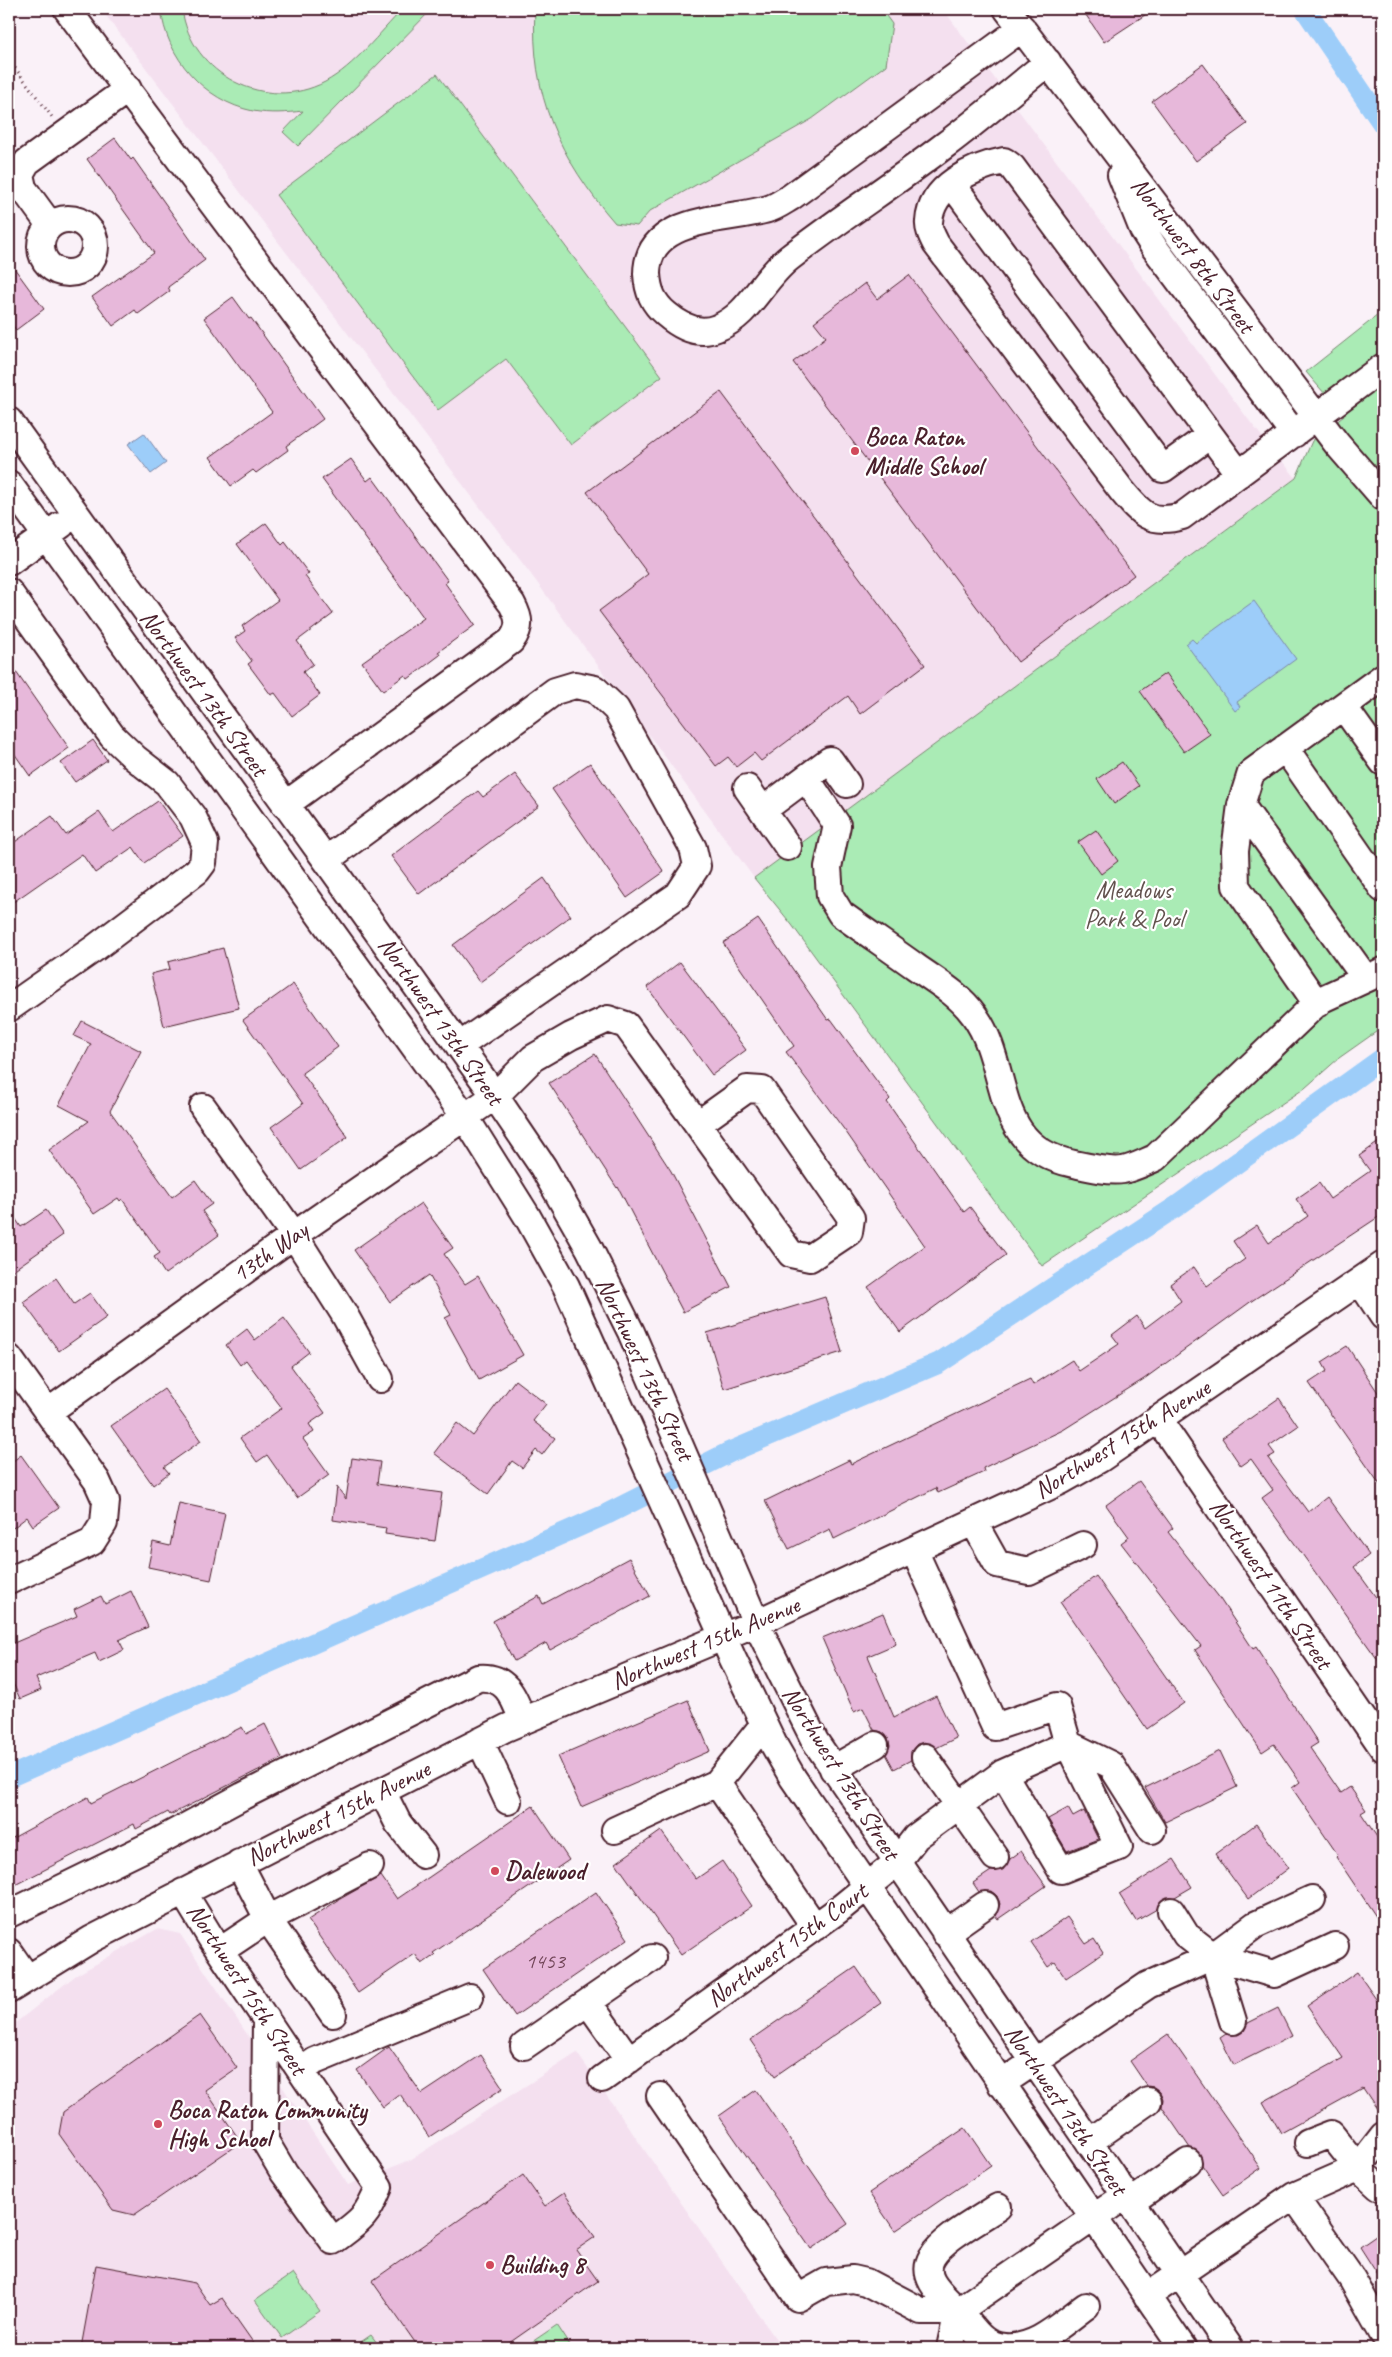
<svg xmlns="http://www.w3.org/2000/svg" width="1392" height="2357" font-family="Caveat,sans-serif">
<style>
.built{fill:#f4e0ef}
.green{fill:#aaebb5;stroke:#7a8570}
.water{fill:#9dcdf9;stroke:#7c87a7}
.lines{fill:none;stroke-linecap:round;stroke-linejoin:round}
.canal{stroke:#9dcdf9;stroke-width:21}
.building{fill:#e7b8da;stroke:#4a1f2b}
.minor-casing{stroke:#4a1f2b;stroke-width:30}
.path{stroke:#4a1f2b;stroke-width:3;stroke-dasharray:1 4;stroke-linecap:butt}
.minor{stroke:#fff;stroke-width:26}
.poi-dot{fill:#d1495b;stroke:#fff;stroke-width:2}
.labels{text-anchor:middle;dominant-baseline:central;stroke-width:4.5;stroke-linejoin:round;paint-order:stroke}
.number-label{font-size:22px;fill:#714557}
.street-label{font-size:25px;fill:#4a1f2b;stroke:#fff}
.poi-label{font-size:25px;font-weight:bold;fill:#4a1f2b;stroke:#fff;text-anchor:start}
.park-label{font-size:25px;fill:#62524e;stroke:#fff}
</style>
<rect width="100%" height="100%" fill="#faf1f8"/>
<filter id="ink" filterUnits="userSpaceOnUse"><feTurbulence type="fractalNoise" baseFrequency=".02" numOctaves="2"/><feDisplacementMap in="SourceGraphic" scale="10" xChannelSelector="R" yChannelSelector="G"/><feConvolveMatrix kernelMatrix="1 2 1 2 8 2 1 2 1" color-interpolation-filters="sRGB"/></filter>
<g filter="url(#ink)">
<path class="built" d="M101,9H943L1251,423L1296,478L984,711L754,878L530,573Z
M157,1929L180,1934L348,2185L410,2160L577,2053L782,2348H9V2028L75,1976Z"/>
<path class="green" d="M161,9H182C191,75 266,113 325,82C355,66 379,33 403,9H432L298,146L283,132L303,111C286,113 270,114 253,111C204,101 166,57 161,9Z
M535,9H881L892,24L886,65L812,119L650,211L637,226L615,223C559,158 530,95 535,9Z
M437,74L662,376L571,445L506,359L438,410L276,195Z
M1383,311V1027L1339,1058L1305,1088L1042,1266L792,925L754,878L1296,478L1312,441L1344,416L1306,372Z
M293,2273L320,2311L282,2338L255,2300Z
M557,2325L572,2348H523Z
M371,2335L381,2348H352Z"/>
<path class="water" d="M144,433L166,463L151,474L128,444Z
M1254,601L1296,659L1237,702L1240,707L1235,711L1186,644L1192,639L1196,643Z"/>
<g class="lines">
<path class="canal" d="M1305,9L1383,124
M9,1777L607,1514L730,1452L939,1363L1177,1206L1383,1058"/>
</g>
<path class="building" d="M1082,9H1154L1104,42Z
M1203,64L1247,124L1196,161L1152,101Z
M115,138L131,160L133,158L205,260L168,287L170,291L138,314L135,310L113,326L92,297L154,253L87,159Z
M9,261L44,309L16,330L9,320Z
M909,275L1134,575L1018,662L793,362L826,337L814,322L865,283L877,299Z
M233,297L249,319L251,318L323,419L286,446L288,450L256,473L253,470L231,486L210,457L272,412L204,318Z
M721,392L925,665L860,714L848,696L761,761L754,753L736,767L728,757L716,766L599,611L648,574L587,492Z
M351,459L367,481L372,477L448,581L445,583L475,625L438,652L440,655L408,679L405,675L383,691L362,662L424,618L322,479Z
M266,523L282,545L285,542L309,574L305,576L333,614L297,641L313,664L303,672L320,695L292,716L275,693L271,695L248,664L252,661L235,638L245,631L242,626L278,600L237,544Z
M9,662L69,748L30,776L9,746Z
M1166,673L1210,734L1184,752L1140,691Z
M93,740L107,760L75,782L61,763Z
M1122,762L1139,786L1114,804L1097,779Z
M590,763L664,872L627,898L552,789Z
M515,774L539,806L419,894L391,856L478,791L483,797Z
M158,801L183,836L144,863L133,847L95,873L82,854L9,905V846L52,816L66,835L99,812L113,832Z
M1096,830L1118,861L1101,874L1078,842Z
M544,878L571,916L480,982L453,945Z
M758,919L828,1020L831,1019L890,1099L887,1102L964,1212L970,1207L1006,1255L900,1332L868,1287L925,1246L846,1132L786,1052L794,1046L723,943Z
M223,948L239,1008L164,1026L151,974L170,969L168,962Z
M680,962L746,1050L712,1075L647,987Z
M293,984L338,1047L302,1073L348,1137L301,1170L271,1127L303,1104L243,1020Z
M82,1021L141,1051L110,1111L172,1197L195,1180L212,1204L202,1211L219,1235L165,1274L154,1257L160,1253L122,1199L120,1201L118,1198L94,1214L49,1150L89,1121L59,1105L91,1044L74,1036Z
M595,1054L671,1171L731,1287L683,1312L618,1187L617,1188L549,1083Z
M1383,1139V1214L1253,1300L1144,1379L1063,1430L983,1468L984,1472L938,1493L936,1488L834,1539L830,1529L789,1549L765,1501L849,1460L851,1464L1030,1379L1033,1385L1072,1360L1079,1371L1119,1344L1112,1335L1137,1316L1145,1328L1181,1301L1170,1284L1194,1267L1207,1286L1245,1259L1233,1241L1257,1225L1269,1243L1308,1216L1296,1199L1319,1183L1330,1199L1370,1171L1359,1156Z
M421,1203L453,1248L444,1254L465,1284L478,1276L523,1355L479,1380L445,1318L451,1315L429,1275L390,1302L354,1250Z
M9,1209L21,1227L46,1210L63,1235L9,1273Z
M56,1278L74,1304L90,1293L107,1317L59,1351L23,1302Z
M825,1297L842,1352L724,1389L707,1333Z
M284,1318L309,1352L291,1366L325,1413L309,1424L314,1432L303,1439L329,1475L297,1498L267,1455L257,1462L240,1438L282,1408L246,1360L240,1365L226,1345L247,1329L255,1340Z
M1347,1346L1383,1400V1489L1309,1383L1327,1371L1322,1362Z
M515,1380L546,1404L533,1421L555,1438L542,1455L536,1450L522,1468L512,1461L488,1494L434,1453L457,1423L473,1436Z
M164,1389L201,1441L164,1467L169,1473L153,1485L111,1426Z
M1279,1398L1298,1426L1269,1446L1275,1454L1268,1458L1308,1512L1327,1497L1369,1555L1354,1567L1383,1607V1667L1262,1498L1273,1490L1251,1459L1241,1466L1222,1438Z
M21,1455L59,1508L33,1526L27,1517L9,1531V1464Z
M352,1458L380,1462L377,1484L442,1493L435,1541L385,1534L386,1528L333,1520L337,1487L346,1499Z
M1139,1481L1173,1528L1168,1532L1218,1596L1253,1649L1256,1647L1318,1743L1310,1748L1341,1793L1350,1787L1366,1810L1361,1813L1383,1846V1927L1336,1857L1338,1855L1292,1788L1300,1782L1274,1744L1262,1752L1195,1650L1201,1646L1121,1543L1129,1537L1106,1505Z
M179,1503L225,1513L211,1580L148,1567L153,1542L170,1546Z
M629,1558L650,1596L550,1650L546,1643L514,1661L493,1621L539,1596L543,1604Z
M1096,1576L1184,1703L1147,1729L1060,1602Z
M131,1591L148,1627L119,1640L124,1650L99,1662L95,1653L36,1678L41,1690L20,1699L9,1674V1645L77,1616L74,1609L101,1596L105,1604Z
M883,1613L896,1644L868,1656L894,1717L936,1696L956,1738L936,1748L924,1742L917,1744L911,1751V1760L894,1769L886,1754L890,1746L888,1738L882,1732L874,1730L863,1708L854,1712L822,1638Z
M688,1700L710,1751L581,1807L558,1756Z
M265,1724L282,1758L170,1815L168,1812L136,1829L134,1824L9,1888V1840L88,1797L91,1803L242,1727L246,1734Z
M1220,1751L1237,1787L1165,1822L1145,1788Z
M533,1806L569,1860L433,1953L435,1955L422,1964L415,1954L358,1993L308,1920L340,1899L381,1876L397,1899Z
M1068,1808L1073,1817L1084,1811L1098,1839L1067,1851L1048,1819Z
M1256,1824L1289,1868L1248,1899L1215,1854Z
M661,1831L696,1879L722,1861L752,1906L681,1955L616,1863Z
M1021,1851L1046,1886L998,1919L995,1915L1000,1904L997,1896L991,1891L979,1892L973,1883L991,1871L1003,1870L1010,1859Z
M1174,1859L1192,1887L1175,1897L1163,1899L1157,1909L1136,1921L1119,1894Z
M596,1892L628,1939L515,2016L483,1969Z
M1067,1917L1086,1944L1094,1939L1103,1953L1066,1978L1055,1962L1048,1967L1031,1942Z
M856,1967L881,2003L775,2076L750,2040Z
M1357,1972L1383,2009V2118L1363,2088L1281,2133L1263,2102L1343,2058L1307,2006Z
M1278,2008L1292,2036L1234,2065L1220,2038L1226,2034L1238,2035L1244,2031L1248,2023Z
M200,2015L237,2068L205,2090L241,2142L134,2215L113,2210L59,2134L63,2112Z
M1168,2034L1261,2168L1223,2195L1202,2165L1200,2154L1190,2148L1162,2107L1163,2099L1160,2092L1154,2087L1147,2086L1130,2061Z
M389,2047L422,2094L481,2055L503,2088L429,2137L400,2094L383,2107L357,2070Z
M756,2090L848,2224L811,2249L719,2116Z
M965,2128L991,2166L895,2231L869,2193Z
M523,2175L545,2206L564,2193L595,2237L576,2250L598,2281L502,2348H419L372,2281Z
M1383,2231V2283L1360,2247Z
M96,2265L195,2283L210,2305L222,2298L257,2348H81Z"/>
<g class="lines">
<defs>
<path id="minor" d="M67,9L512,604C520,619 521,627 511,641L285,805
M1007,9L1337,444L1383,497
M1022,28L791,197C784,201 776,207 768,209C728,221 647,215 647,274C648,291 653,303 666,314C680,326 698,336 717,328C750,315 761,280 789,258C839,219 894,184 945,145C980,119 1013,90 1048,62
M1121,175L1143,230L1154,247L1294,434
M952,184L1163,469L1210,435
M41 246a27 27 0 1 1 54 0a27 27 0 1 1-54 0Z
M50,225L23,188L20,174L27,162L128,89
M9,421L326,860L495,1096L543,1167L589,1248L631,1332L756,1623L815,1741L1230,2348
M1239,474L1012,167L1004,161C973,167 931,186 929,222C928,229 933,238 936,244L1122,491C1141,514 1151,525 1182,516L1383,367
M9,484L465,1117L527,1216L566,1286L732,1657L774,1745L793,1778L1183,2348
M9,562L61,525
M9,592L112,736L135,758L167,783L193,817L205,843L203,863L197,871L95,948L9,1008
M1343,706L1383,762
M1285,748L1383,889
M806,778L837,825L828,867L830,896L841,914C866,932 891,949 916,967C937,982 959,994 974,1015C1012,1067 989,1147 1074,1164C1088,1167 1108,1172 1123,1170C1134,1168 1145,1162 1155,1158L1320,1000L1383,971
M747,788L788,847
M1241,805L1366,979
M763,810L830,760L847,784
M326,860L555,691L575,685L595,689L616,709L693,848L697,866L678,895L459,1046
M1317,1004L1236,886L1235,851L1241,805L1251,773L1383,677
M203,1107L294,1235L343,1312L380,1379
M1360,1281L1383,1316
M9,1358L97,1481L106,1501L104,1523L92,1542L9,1581
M48,1412L294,1235L495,1096L533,1058L571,1036L608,1019L626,1025L791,1254L810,1258L849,1232L851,1218L762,1090L747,1089L698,1124
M1158,1419L1383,1748
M974,1523L997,1564L1029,1571L1083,1545
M914,1550L995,1727L1057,1706L1068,1744L1111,1765L1152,1830
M480,1741L508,1801
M925,1757L995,1857
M833,1769L875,1745
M717,1783L815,1927
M382,1791L398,1823L423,1855
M615,1830L717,1783L764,1724
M239,1863L268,1919L370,1866
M183,1892L211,1938L379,2187C366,2219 360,2221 333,2241L284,2173L265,2141L266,2018
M1312,1899L1255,1925L1213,1956L1274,1974L1335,1946
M1171,1911L1186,1935L1213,1956L1233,2021
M9,1914L159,1841L243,1796L478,1678C507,1675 514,1698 523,1721
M945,1933L985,1905
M220,1951L268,1919L333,2014
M9,1952L27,1978
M9,1990L92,1939L506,1728L756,1623L1061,1481L1100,1459L1383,1265
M524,2046L588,2002
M629,2060L588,2002L652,1958
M301,2071L315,2061L470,1997
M602,2079L837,1911L896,1863L916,1837L1003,1773L1068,1744L1119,1847L1061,1870L1003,1773
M1001,2084L1148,1985L1213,1956
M660,2096L798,2298L826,2282L853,2279L866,2282L921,2311H958
M1383,2136L1358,2168L1379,2187L1383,2185
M1089,2142L1148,2101
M1294,2196L1352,2279L1383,2334
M1130,2203L1188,2162
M998,2207C979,2220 943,2238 932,2257C919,2279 945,2297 958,2311C973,2326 980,2345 1004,2347C1036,2350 1062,2323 1086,2306
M1147,2296L1294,2196L1358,2168L1331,2134L1308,2143
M958,2311L1125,2196
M950,2348L958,2311"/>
</defs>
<use href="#minor" class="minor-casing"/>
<path class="path" d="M9,60L52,117"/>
<use href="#minor" class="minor"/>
</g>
</g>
<g class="poi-dot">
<circle cx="855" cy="451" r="5"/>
<circle cx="495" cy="1871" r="5"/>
<circle cx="158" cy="2124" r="5"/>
<circle cx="490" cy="2265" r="5"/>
</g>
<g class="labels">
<g class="number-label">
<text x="545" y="1961">1453</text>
</g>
<g class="street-label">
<text transform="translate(1193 255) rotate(53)">Northwest 8th Street</text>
<text transform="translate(204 693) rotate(54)">Northwest 13th Street</text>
<text transform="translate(441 1021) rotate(55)">Northwest 13th Street</text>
<text transform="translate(270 1252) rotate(-35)">13th Way</text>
<text transform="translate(645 1369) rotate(65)">Northwest 13th Street</text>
<text transform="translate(1122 1439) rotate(-32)">Northwest 15th Avenue</text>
<text transform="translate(1271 1584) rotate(56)">Northwest 11th Street</text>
<text transform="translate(705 1643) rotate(-23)">Northwest 15th Avenue</text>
<text transform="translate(841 1773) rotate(58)">Northwest 13th Street</text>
<text transform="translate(338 1813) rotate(-27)">Northwest 15th Avenue</text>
<text transform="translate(787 1945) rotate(-36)">Northwest 15th Court</text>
<text transform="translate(247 1989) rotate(57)">Northwest 15th Street</text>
<text transform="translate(1066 2110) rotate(56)">Northwest 13th Street</text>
</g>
<g class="poi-label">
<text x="865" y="437">Boca Raton<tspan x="865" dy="29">Middle School</tspan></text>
<text x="505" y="1871">Dalewood</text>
<text x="168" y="2110">Boca Raton Community<tspan x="168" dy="29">High School</tspan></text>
<text x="500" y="2265">Building 8</text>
</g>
<g class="park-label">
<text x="1134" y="890">Meadows<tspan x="1134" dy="29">Park &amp; Pool</tspan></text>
</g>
</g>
<rect width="1392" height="2357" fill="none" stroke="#fff" stroke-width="30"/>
<rect x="15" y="15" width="1362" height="2327" fill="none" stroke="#4a1f2b" stroke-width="2" filter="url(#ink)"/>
</svg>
